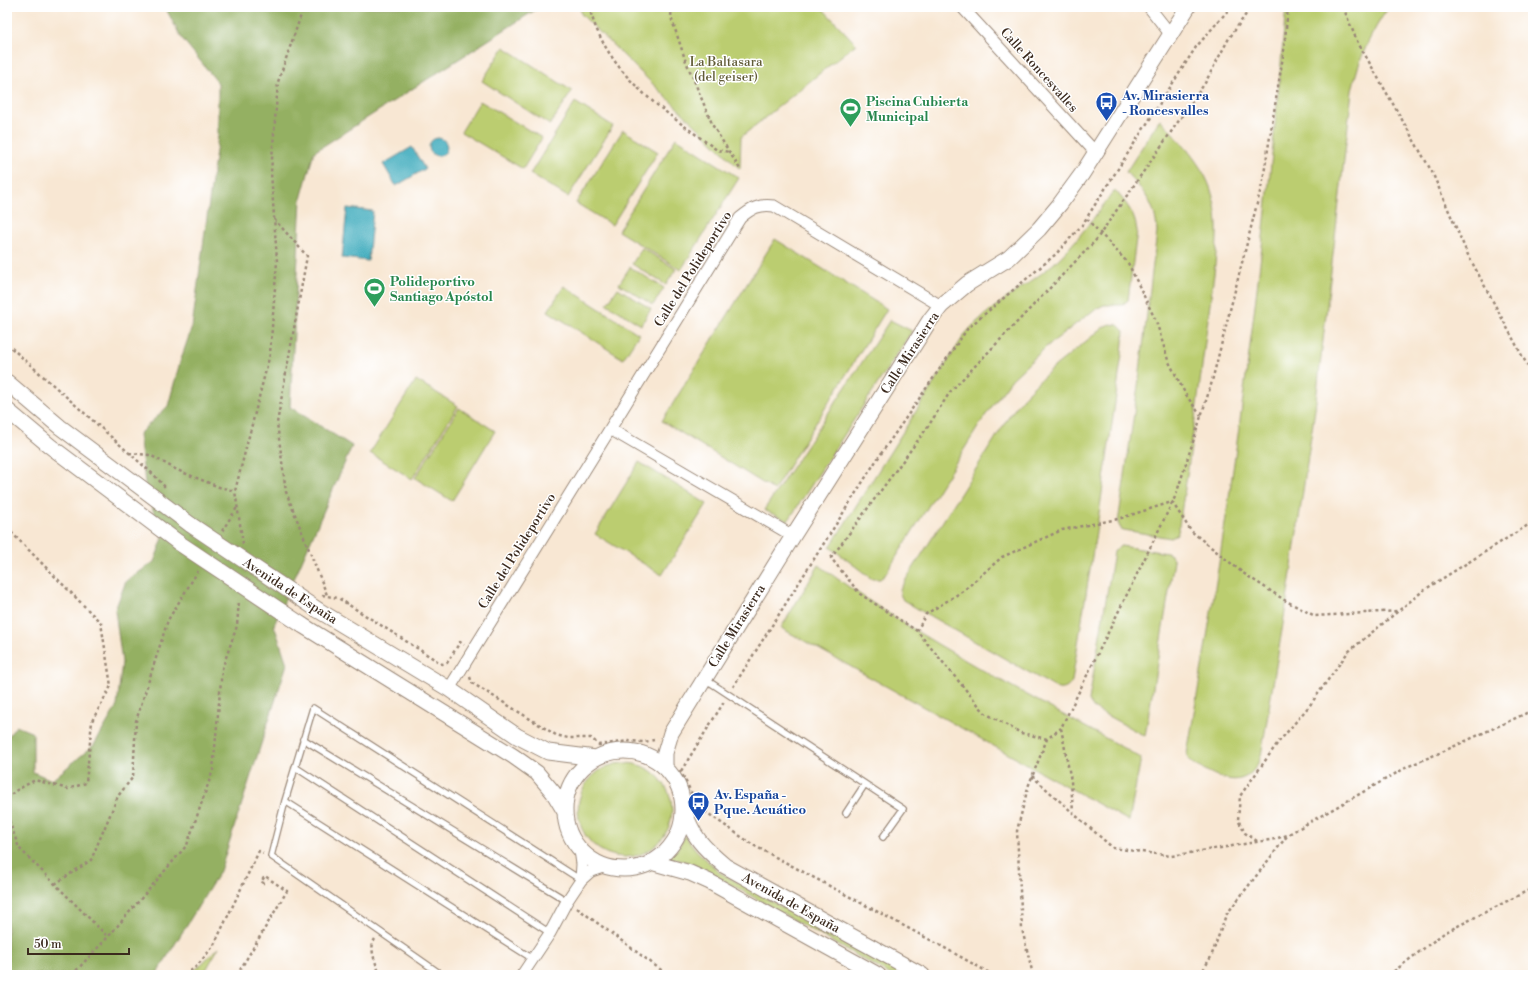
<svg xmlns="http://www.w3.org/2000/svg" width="1540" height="982" font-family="'Libre Bodoni',serif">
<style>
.green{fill:#bbcd70;stroke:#7b7c47}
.forest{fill:#94b062;stroke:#686d40}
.water{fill:#3facbd;stroke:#3d6b6e}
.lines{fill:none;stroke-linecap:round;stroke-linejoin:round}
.lane-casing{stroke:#9a8878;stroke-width:8}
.street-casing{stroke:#9a8878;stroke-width:13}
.secondary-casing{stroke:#9a8878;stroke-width:17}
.path{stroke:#9a8878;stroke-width:2.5;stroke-dasharray:3 3;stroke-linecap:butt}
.lane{stroke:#fff;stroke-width:5.5}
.street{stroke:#fff;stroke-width:11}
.secondary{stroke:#fff;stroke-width:15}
.secondary-bridge-casing{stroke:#9a8878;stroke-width:17;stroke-linecap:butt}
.secondary-bridge{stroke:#fff;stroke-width:15}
.labels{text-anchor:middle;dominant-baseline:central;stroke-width:3;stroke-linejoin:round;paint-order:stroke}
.park-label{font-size:13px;fill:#615b37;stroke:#fff}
.street-label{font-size:13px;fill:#3b2a1e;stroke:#fff}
.transit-label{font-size:13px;font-weight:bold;fill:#164399;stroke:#fff;text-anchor:start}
.leisure-label{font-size:13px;font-weight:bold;fill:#27864d;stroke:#fff;text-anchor:start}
</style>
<rect width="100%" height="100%" fill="#fff"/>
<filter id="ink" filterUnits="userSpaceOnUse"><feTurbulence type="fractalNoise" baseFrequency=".025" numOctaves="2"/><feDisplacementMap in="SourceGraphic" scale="8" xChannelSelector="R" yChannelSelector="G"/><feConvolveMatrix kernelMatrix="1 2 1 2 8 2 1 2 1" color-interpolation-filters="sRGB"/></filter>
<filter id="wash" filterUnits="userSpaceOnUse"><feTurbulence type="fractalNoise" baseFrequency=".012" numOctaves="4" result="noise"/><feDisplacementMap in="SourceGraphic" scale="16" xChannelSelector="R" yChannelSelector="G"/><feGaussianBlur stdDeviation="0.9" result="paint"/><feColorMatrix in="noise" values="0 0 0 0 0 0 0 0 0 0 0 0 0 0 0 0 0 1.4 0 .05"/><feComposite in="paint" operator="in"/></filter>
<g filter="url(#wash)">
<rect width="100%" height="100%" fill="#f8e7d3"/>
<path class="green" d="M580,7H821L856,44L741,137L740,169L581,14Z
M1286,7H1389C1371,32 1358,60 1352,91L1315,409L1287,600L1261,756C1250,787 1228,783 1205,770C1197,766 1188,763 1187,754C1198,690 1209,627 1219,563C1248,379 1270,193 1286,7Z
M504,47L572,91L550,125L482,81Z
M480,101L542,138L523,169L461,132Z
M575,102L613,126L568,197L530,174Z
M1160,119C1180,142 1203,163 1212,193C1220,220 1217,246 1214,274C1211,294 1209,314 1206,334C1198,400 1189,466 1178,532L1177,535L1171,538L1124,530L1121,529L1118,523L1139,379L1157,232C1156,204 1144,192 1126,172Z
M623,130L658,152L612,225L576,203Z
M676,138L739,178L681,270L618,231Z
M1115,190C1126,203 1135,213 1137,231L1128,300L1122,305H1104L1094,310L1046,347L1012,379L985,416L885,575L880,579H872L830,547L965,334C989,306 1024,289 1052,265C1076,244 1095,215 1115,190Z
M775,239L887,309L774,490L662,421Z
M642,248L676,269L666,285L632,264Z
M630,267L664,288L653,305L619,284Z
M564,286L639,334L623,359L548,311Z
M618,288L651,309L641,325L607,304Z
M890,320L912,331L788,521L764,510Z
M1110,324L1118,325L1124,331L1122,354L1100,507L1072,681C1069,687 1065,690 1058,689L923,612L903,600L900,594V589L1010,415L1027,393L1054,367L1105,326Z
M416,380L458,406L412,479L370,453Z
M459,408L495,431L452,501L415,478Z
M639,462L707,504L662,575L595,534Z
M1121,546L1167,553L1171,555L1174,561L1145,736L1093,708L1089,700L1114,552L1116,549Z
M819,565C919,641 1032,696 1141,758L1129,821L781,628Z
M578 810a47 47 0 1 1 94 0a47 47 0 1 1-94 0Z
M685,836L696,850L719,872L904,975H891L716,876L688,862L668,858L678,848Z
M219,947L203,975H190Z"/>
<path class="forest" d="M165,7H540L314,152L301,199L290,407L352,446L274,625L287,664L220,871L156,975H7V738L16,726L33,733V772L52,780L94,745L117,706L122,662L115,610L126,581L154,562L163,538L146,491L139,434L168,406L180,362L192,327L218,136V83L181,37Z"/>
<path class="water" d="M429 147a9 9 0 1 1 18 0a9 9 0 1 1-18 0Z
M412,147L425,169L396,186L383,164Z
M347,208L373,211L368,261L342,258Z"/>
</g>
<g filter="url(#ink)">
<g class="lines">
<defs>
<path id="lane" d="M705,679L903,809L883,837
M303,739L567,901
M295,767L550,933
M285,801L533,959
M846,813L865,784
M442,975L271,856L285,801L313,708L581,880"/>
<path id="street" d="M962,7L1096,153
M1149,7L1171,35
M793,536L610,429L740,218C752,208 759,204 774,206L941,306
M449,689L610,429
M580,850L582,864L581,880
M522,975L550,933L567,901L581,880L591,871L606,866"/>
<path id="secondary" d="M7,382L60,427L191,525
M7,410L50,446L179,543
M318,610L449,689L517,736L548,752L596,758
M302,625L513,756L537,773L553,792L565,812
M565 810a59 59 0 1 1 118 0a59 59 0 1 1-118 0Z
M665,767V753L671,733L793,536L930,320L941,306L967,284L1009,258L1039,229L1060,204L1082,174L1188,7
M684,809C692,837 704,848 725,866L922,975
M651,862L690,873L710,882L878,975"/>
</defs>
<use href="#lane" class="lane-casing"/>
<use href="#street" class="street-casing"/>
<use href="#secondary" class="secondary-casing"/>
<path class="path" d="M589,7C608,77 662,109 717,150L730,152
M672,7L671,17L685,59L713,126L740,169
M1288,7L1284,50L1263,180L1211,385L1176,495L1061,728L1071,781L1073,813L1113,848L1171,856L1275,839L1287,835L1409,766L1444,751L1533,710
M1343,7L1357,41L1432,172L1467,253L1533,376
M274,219L307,256L277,423L286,492L327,595
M1087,219L1128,263L1156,321L1168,360L1186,395L1201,416
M7,344L155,476L165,487
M129,453L150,455L177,470L219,487L235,491
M7,528L101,623L111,686L92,721L86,783L68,789L35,780L15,791L7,798
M222,531L238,506
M243,544L235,491L270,354L277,261L271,172L278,82L301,15L302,7
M322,595L338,598L442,664L447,663L460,642L464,645
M917,631L926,614L963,591L1002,557L1062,530L1118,519L1172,502L1191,531L1243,573L1286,601L1315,616L1398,611
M470,677L472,683L556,735L568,738H591L599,745L628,741L644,742L654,740
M733,687L876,461L968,328L1056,254L1082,225L1196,47L1231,7
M1047,739L1021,733L985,713L917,631L860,594L831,558L927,428L950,392L1096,240L1205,83L1228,40L1251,7
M680,770L694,798
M681,771L724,702
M1032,776L1073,813
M697,802L703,810L753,845L934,942L993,975
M7,815L19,848L108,937
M1257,841L1245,833L1238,820L1240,796L1277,744L1310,705L1348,652L1424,590L1533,522
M55,884L91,860L118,796L133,777L136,721L168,620L198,571
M577,908L668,975
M375,939C368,949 377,965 380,975
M72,975L108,937L187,845L213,770L222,669L237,626L239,600
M185,975L197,966L214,945L259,851L263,853
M237,975L287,891L265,876L261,882L266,884
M1033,975L1022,929L1017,831L1028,787L1047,739L1061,728
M1200,975L1211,957L1226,915L1287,836
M1389,975L1444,933L1533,888"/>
<use href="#lane" class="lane"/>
<use href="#street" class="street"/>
<use href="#secondary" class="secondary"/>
<defs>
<path id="secondary-bridge" d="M191,525L318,610
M179,543L302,625"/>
</defs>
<use href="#secondary-bridge" class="secondary-bridge-casing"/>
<use href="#secondary-bridge" class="secondary-bridge"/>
</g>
</g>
<defs>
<symbol id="bus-pin" viewBox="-11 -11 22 30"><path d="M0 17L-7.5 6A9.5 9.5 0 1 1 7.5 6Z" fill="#1a4fb4" stroke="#fff"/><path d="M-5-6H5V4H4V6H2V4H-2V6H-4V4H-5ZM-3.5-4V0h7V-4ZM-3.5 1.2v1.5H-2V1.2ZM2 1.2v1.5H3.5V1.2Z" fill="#fff"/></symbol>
<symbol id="stadium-pin" viewBox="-11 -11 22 30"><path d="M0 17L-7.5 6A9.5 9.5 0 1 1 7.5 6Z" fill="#2e9e5b" stroke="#fff"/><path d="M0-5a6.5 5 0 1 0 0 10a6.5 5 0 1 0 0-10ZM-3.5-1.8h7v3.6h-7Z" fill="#fff"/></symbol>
</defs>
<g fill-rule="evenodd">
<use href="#bus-pin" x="1094" y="90" width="25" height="34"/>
<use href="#stadium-pin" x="838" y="96" width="25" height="34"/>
<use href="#stadium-pin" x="362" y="276" width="25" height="34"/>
<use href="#bus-pin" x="686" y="790" width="25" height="34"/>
</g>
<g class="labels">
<g class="park-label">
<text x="726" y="62">La Baltasara<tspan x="726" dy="15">(del geiser)</tspan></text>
</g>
<g class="street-label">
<text transform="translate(1039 70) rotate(48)">Calle Roncesvalles</text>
<text transform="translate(693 269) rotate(-58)">Calle del Polideportivo</text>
<text transform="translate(910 353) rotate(-57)">Calle Mirasierra</text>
<text transform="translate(517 551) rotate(-58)">Calle del Polideportivo</text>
<text transform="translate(290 591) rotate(33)">Avenida de España</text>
<text transform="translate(737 626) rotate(-58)">Calle Mirasierra</text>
<text transform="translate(791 903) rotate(29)">Avenida de España</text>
</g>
<g class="transit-label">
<text x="1122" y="96">Av. Mirasierra<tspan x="1122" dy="15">- Roncesvalles</tspan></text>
<text x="714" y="795">Av. España -<tspan x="714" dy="15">Pque. Acuático</tspan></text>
</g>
<g class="leisure-label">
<text x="866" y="102">Piscina Cubierta<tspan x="866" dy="15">Municipal</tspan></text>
<text x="390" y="282">Polideportivo<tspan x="390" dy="15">Santiago Apóstol</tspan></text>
</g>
</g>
<rect width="1540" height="982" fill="none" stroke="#fff" stroke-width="24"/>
<path d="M28 948v6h101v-6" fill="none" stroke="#3b2a1e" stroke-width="2"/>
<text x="34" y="948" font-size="12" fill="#3b2a1e" stroke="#ffffff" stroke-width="3" paint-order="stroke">50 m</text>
</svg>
